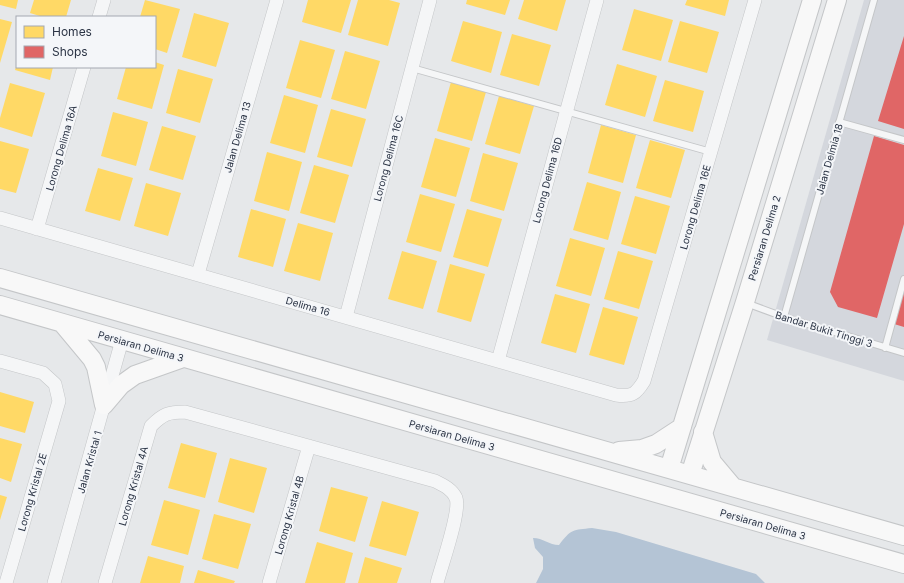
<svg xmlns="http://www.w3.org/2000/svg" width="904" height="583" font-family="Inter,sans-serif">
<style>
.built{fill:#d4d7dd}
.water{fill:#b4c4d5}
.homes{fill:#ffd966}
.shops{fill:#e06666}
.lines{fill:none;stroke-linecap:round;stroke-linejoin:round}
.lane-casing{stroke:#c4c6c8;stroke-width:8}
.street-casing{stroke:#c4c6c8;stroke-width:14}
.secondary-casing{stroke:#c4c6c8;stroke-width:20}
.lane{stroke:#f5f6f7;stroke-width:6}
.street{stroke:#f5f6f7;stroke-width:13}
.secondary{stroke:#f8f8f8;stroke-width:18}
.labels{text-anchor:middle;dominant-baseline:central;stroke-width:4;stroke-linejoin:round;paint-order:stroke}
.street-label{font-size:10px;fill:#2b3445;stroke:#f4f6f9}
</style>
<rect width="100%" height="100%" fill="#e6e8ea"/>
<path class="built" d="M864,0H904V381L767,340Z"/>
<path class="water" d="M592,528L616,532L756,574L765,583H536L543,569V557L535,548L533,538C543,538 549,545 559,545C571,529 573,530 592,528Z"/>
<path class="homes" d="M0,0H18L16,9L0,5Z
M34,0H71L66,17H43L30,13Z
M145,0L180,9L167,53L155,49V17H140Z
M308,0H351L341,33L302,22Z
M358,0H389L400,3L388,46L348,35Z
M467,0H510L505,15L466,4Z
M524,0H566L557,31L518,19Z
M687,0H729L725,16L685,5Z
M634,9L673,20L661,61L622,50Z
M194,13L229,23L216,67L182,57Z
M0,19L12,22L0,63Z
M463,21L502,32L491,73L451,61Z
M680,21L719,32L707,73L668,62Z
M512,34L551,45L539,86L500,75Z
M300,40L335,50L321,98L286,88Z
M345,51L380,61L366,109L331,99Z
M155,62L164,65L152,109L117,99L126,67H155Z
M17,64V67H53L50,80L15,70Z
M617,64L657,76L645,117L605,105Z
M178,69L213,79L200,123L166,113Z
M665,80L704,91L693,132L653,121Z
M451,82L486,92L472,141L437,131Z
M10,83L45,93L32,137L0,127V118Z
M284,95L318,105L305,153L270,143Z
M499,96L534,106L520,154L485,144Z
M331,109L366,119L352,167L317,157Z
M113,112L148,122L136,166L101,156Z
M601,125L636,135L623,183L588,173Z
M162,126L196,136L183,180L149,170Z
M435,138L470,148L456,197L421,187Z
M650,140L685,150L671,198L636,188Z
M0,141L29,149L16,193L0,189Z
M267,152L302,162L289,211L254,201Z
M483,153L518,163L504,211L470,201Z
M314,165L349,175L335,223L300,213Z
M98,168L133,178L120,221L85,211Z
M587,182L621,192L608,240L573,230Z
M146,183L181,193L168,236L134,226Z
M420,194L455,204L441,252L406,242Z
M635,196L670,206L656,254L621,244Z
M251,209L286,219L273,267L238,257Z
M467,209L502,219L488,267L453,257Z
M298,223L333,233L320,281L284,271Z
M570,238L605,248L591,296L556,286Z
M402,251L437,261L423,309L388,299Z
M618,251L653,261L639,309L604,299Z
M450,264L485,274L471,322L437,312Z
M555,294L590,304L576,353L541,343Z
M603,307L638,317L624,365L589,355Z
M0,392L34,402L25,433L0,426Z
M0,438L22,444L11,482L0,478Z
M181,443L217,453L205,498L168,488Z
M230,458L267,468L254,513L218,502Z
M331,487L368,497L355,542L319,531Z
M0,495L7,497L0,520Z
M164,500L200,510L188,555L151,545Z
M382,501L419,512L406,556L369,546Z
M214,514L251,524L238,569L202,559Z
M317,542L353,553L345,583H305Z
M148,556L184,566L180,583H140Z
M365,557L402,568L397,583H358Z
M198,570L235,581L234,583H194Z"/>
<path class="shops" d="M904,36V129L878,121Z
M874,136L904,145V224L877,318L838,307L830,292Z
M904,288V327L894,324Z"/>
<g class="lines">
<defs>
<path id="lane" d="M412,68L711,152
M839,122L904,140
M746,303L784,317L904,353
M784,317L874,0
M885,348L904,279"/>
<path id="street" d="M99,17L104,0
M0,218L616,395C632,397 636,394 644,381L755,0
M37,229L84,67
M198,274L277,0
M346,317L430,0
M0,361L43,373L55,384L59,401L6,583
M498,361L597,0
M54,583L122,340
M105,583L151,426C163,414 168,412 185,412L435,481C443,485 452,489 456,498C461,511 441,567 437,583
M269,583L309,446"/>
<path id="secondary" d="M0,278L904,536
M0,305L904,564
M62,323L92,359L96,367L104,405
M104,405L121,385L135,375L183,358
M703,432L712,462L733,487
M619,451L642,449L656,444L682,427
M669,469L812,0
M690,475L745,302L837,0"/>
</defs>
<use href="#lane" class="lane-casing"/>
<use href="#street" class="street-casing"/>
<use href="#secondary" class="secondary-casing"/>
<use href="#lane" class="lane"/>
<use href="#street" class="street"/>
<use href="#secondary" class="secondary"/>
</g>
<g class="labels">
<g class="street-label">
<text transform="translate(237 137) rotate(-74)">Jalan Delima 13</text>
<text transform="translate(61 148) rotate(-74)">Lorong Delima 16A</text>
<text transform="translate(388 158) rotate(-75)">Lorong Delima 16C</text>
<text transform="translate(829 159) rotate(-74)">Jalan Delmia 18</text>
<text transform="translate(547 180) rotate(-75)">Lorong Delima 16D</text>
<text transform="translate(695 207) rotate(-74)">Lorong Delima 16E</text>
<text transform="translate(764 238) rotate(-73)">Persiaran Delima 2</text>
<text transform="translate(308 306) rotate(16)">Delima 16</text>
<text transform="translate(824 329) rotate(17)">Bandar Bukit Tinggi 3</text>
<text transform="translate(141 346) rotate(16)">Persiaran Delima 3</text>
<text transform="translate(452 435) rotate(16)">Persiaran Delima 3</text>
<text transform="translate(89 462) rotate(-74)">Jalan Kristal 1</text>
<text transform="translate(133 486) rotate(-74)">Lorong Kristal 4A</text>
<text transform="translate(32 492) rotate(-74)">Lorong Kristal 2E</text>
<text transform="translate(289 515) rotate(-74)">Lorong Kristal 4B</text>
<text transform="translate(763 524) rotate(16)">Persiaran Delima 3</text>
</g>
</g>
<rect x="16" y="16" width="140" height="52" fill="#f4f6f9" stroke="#a4a8b1"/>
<rect x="24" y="26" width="20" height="12" fill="#ffd966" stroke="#a4a8b1"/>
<text x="52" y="36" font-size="12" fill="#2b3445">Homes</text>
<rect x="24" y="46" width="20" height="12" fill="#e06666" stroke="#a4a8b1"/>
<text x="52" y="56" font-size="12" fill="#2b3445">Shops</text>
</svg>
